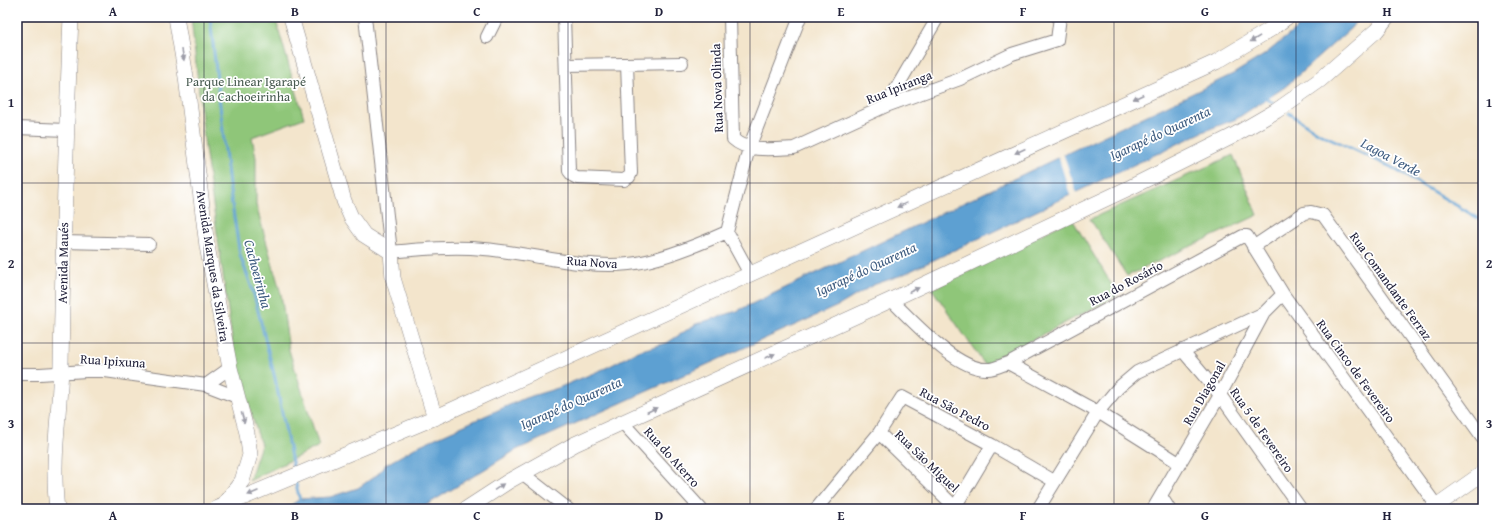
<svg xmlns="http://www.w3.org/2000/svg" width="1500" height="526" font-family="'Gentium Book Plus',serif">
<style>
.green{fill:#8fc679;stroke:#58745a}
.water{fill:#5da0d2;stroke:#406186}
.pier{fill:#f3e5cc}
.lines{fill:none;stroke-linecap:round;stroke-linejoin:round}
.stream{stroke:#5da0d2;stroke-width:3}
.minor-casing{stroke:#8a8484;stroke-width:14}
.tertiary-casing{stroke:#8a8484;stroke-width:16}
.minor{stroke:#fff;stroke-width:12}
.tertiary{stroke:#fff;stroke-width:15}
.oneway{fill:#9c9ca7}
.grid{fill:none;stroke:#22223b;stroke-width:1;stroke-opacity:0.55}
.labels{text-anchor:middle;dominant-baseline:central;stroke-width:3.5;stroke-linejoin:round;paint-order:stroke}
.park-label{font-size:13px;fill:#485b51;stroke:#fff}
.street-label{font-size:13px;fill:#22223b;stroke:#fff}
.water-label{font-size:14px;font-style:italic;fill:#3d5b7f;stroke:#fff}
.neatline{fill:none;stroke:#22223b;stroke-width:1.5}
.grid-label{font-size:13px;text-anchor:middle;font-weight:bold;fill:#22223b}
</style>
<rect width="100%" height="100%" fill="#fff"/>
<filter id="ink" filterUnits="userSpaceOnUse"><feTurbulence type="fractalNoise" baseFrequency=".025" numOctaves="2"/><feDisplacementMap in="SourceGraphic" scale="8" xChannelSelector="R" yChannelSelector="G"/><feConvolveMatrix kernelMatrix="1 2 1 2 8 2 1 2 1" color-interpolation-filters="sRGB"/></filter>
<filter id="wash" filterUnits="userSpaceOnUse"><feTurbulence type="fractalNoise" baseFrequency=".012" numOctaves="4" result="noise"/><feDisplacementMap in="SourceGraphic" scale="16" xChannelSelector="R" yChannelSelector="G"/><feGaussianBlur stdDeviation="0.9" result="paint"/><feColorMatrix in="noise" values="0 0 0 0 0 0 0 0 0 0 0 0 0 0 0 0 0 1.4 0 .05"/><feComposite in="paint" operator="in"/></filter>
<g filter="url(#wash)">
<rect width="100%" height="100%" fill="#f3e5cc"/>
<path class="green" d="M191,17H275L304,118L252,137L256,158V205L281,294L289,350L319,446L249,481L261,445L235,360L205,148Z
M1233,155L1258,215L1127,276L1090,219Z
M1072,219L1118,295L985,365L932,289Z"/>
<path class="water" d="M1311,17H1359L1351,28L1285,87L1236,119L1207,130L902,275L873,285L840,305L516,450L420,509H285L300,499L330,497L358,488L378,474L385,465L420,445L525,398L558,388L608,367L638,351L667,343L696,324L737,311L1233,74L1264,55Z"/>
<path class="pier" d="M1063,153L1077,194L1071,198L1058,155Z"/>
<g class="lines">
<path class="stream" d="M210,17L229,185L240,255L253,291L275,378L294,472
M1264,97L1273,103
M1289,113L1319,133L1391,167L1483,221
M295,480L302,509"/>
</g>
</g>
<g filter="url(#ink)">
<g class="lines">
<defs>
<path id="minor" d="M365,17L391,252C422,249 453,246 484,249C532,253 581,269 629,264C660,261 698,245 727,232L749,148L800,17
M564,17L569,171L573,176L577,178L624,180L629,177L631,173L627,64
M730,17L733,139C748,153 774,149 794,148L886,106L960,79L1012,54L1057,40L1060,17
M487,37L497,17
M566,65L682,63
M886,106L938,17
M17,128L66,130
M727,232L750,274
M63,242L149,244
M1253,247L1304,213L1311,212L1323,215L1483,438
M891,300C913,321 957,371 988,369C994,369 1002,365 1008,363L1243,236H1247L1283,294L1439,509
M1182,350L1220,395L1301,509
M1008,363L1098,412L1179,463
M17,374H40L86,371H105L206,385L237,397
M206,385L230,368
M623,423L701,509
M879,433L957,509
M522,473L568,509
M1161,496L1169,509
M955,507L992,445
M816,509L879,433L902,397L992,445L1054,481
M1038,509L1098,412L1118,388L1137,372L1264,313
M1153,509L1220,395L1264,313L1283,294"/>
<path id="tertiary" d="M176,17L186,77L207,246L230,368L247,433L250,455L242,481L224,504
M291,17L344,201L351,217L364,235L391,252L393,278L435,418
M57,509C51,461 60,412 61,364C63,248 66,133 71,17
M216,509L443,414L1216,62L1271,29L1287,17
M466,509L509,481L575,444L891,300L1131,187L1231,137L1276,111L1320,80L1377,30L1387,17
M1432,509L1483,473"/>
</defs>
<use href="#minor" class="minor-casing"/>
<use href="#tertiary" class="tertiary-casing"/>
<use href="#minor" class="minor"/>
<use href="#tertiary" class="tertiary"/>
</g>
<defs><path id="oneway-solid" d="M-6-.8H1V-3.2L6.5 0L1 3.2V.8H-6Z"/></defs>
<g class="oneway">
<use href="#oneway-solid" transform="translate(1255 39) rotate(149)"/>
<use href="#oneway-solid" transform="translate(183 55) rotate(80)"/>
<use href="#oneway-solid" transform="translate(1138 97) rotate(155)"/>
<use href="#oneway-solid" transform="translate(1020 151) rotate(155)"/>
<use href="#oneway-solid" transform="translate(902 205) rotate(155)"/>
<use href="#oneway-solid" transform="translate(914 290) rotate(-25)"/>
<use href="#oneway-solid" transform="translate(770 356) rotate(-25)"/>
<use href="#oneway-solid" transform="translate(652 410) rotate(-25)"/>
<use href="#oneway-solid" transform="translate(243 418) rotate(74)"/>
<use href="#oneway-solid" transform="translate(499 487) rotate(-34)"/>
<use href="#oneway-solid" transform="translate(253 493) rotate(157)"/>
</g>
</g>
<path class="grid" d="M204,17V509M386,17V509M568,17V509M750,17V509M932,17V509M1114,17V509M1296,17V509M17,183H1483M17,343H1483"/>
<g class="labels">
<g class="park-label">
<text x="246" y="81">Parque Linear Igarapé<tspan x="246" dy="15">da Cachoeirinha</tspan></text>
</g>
<g class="street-label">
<text transform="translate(899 87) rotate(-22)">Rua Ipiranga</text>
<text transform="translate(717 88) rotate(-92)">Rua Nova Olinda</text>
<text transform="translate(592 262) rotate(4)">Rua Nova</text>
<text transform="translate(63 263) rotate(-89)">Avenida Maués</text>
<text transform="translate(213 266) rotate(81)">Avenida Marques da Silveira</text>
<text transform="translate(1126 283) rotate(-28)">Rua do Rosário</text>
<text transform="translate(1391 286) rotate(54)">Rua Comandante Ferraz</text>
<text transform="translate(113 361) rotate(4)">Rua Ipixuna</text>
<text transform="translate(1356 371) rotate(54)">Rua Cinco de Fevereiro</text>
<text transform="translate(1204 393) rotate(-60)">Rua Diagonal</text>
<text transform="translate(955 409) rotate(28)">Rua São Pedro</text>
<text transform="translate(1262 430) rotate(55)">Rua 5 de Fevereiro</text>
<text transform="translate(672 457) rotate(48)">Rua do Aterro</text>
<text transform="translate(927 461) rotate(44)">Rua São Miguel</text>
</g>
<g class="water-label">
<text transform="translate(1160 133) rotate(-25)">Igarapé do Quarenta</text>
<text transform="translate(1391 157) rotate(28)">Lagoa Verde</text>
<text transform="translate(866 269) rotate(-25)">Igarapé do Quarenta</text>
<text transform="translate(258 274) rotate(75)">Cachoeirinha</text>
<text transform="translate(571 403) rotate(-24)">Igarapé do Quarenta</text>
</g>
</g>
<rect width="1500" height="526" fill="none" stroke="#fff" stroke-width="44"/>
<rect x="22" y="22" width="1456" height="482" class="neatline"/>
<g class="grid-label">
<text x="113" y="16">A</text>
<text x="295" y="16">B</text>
<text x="477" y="16">C</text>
<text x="659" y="16">D</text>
<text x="841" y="16">E</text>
<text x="1023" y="16">F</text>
<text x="1205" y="16">G</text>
<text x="1387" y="16">H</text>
<text x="11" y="107">1</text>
<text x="1489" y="107">1</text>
<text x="11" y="268">2</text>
<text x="1489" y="268">2</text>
<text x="11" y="428">3</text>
<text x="1489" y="428">3</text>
<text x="113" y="520">A</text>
<text x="295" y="520">B</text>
<text x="477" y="520">C</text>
<text x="659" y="520">D</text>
<text x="841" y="520">E</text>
<text x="1023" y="520">F</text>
<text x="1205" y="520">G</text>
<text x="1387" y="520">H</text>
</g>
</svg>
